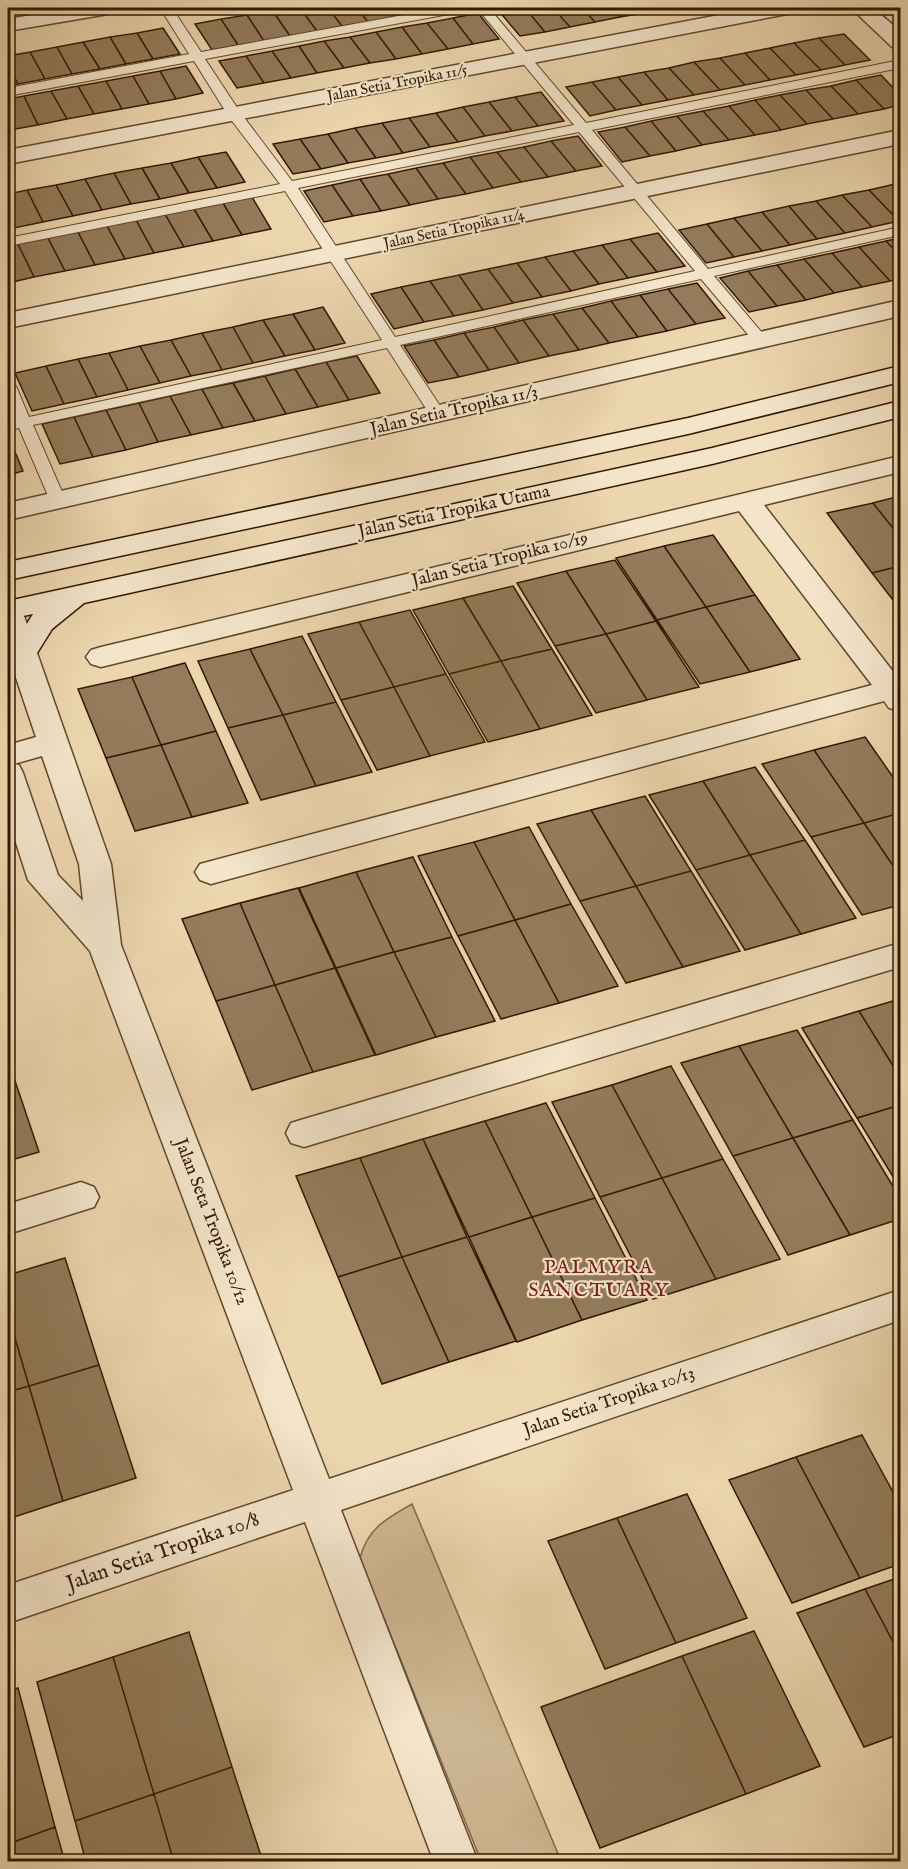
<svg xmlns="http://www.w3.org/2000/svg" width="908" height="1869" font-family="'IM FELL English',serif">
<style>
.green{fill:#ccb691;stroke:#7f674a;stroke-width:1.5}
.building{fill:#937b5b;stroke:#321802;stroke-width:1.5}
.lines{fill:none;stroke-linecap:round;stroke-linejoin:round}
.lane-casing{stroke:#60482d;stroke-width:2}
.street-casing{stroke:#60482d;stroke-width:3}
.secondary-casing{stroke:#321802;stroke-width:3}
.lane{fill:#f3e4ca;fill-rule:evenodd}
.street{fill:#f3e4ca;fill-rule:evenodd}
.secondary{fill:#f3e4ca;fill-rule:evenodd}
.labels{text-anchor:middle;dominant-baseline:central;stroke-width:4.5;stroke-linejoin:round;paint-order:stroke}
.far-street-label{font-size:15px;fill:#321802;stroke:#f3e4ca}
.street-label{font-size:18px;fill:#321802;stroke:#f3e4ca}
.neighbourhood-label{font-size:20px;letter-spacing:1.5px;fill:#7a1f14;stroke:#f3e4ca}
.near-street-label{font-size:21px;fill:#321802;stroke:#f3e4ca}
</style>
<rect width="100%" height="100%" fill="#ecd6ae"/>
<filter id="stains"><feTurbulence type="fractalNoise" baseFrequency=".00333" numOctaves="4"/><feColorMatrix values="0 0 0 0 .2 0 0 0 0 .09 0 0 0 0 .02 0 0 0 .5 -.17"/></filter>
<radialGradient id="worn" r=".72"><stop offset=".6" stop-color="#630" stop-opacity="0"/><stop offset="1" stop-color="#630" stop-opacity=".3"/></radialGradient>
<path class="green" d="M412,1504L561,1861H481L360,1558C368,1528 386,1519 412,1504Z"/>
<path class="building" d="M287,8H300L317,31L290,36L272,10Z
M300,8H328L342,26L317,31Z
M328,8H357L368,22L342,26Z
M357,8H386L393,17L368,22Z
M386,8H415L419,13L393,17Z
M513,8H525L545,32L520,36L498,10Z
M525,8H553L570,27L545,32Z
M553,8H582L595,22L570,27Z
M582,8H611L620,17L595,22Z
M611,8H640L645,13L620,17Z
M640,8H669L645,13Z
M272,10L290,36L264,41L247,15Z
M478,13L499,39L473,44L453,18Z
M247,15L264,41L238,45L221,19Z
M453,18L473,44L448,49L427,23Z
M221,19L238,45L212,50L195,24Z
M427,23L448,49L422,54L402,27Z
M402,27L422,54L396,59L376,32Z
M163,28L180,54L153,59L137,33Z
M376,32L396,59L370,63L350,37Z
M137,33L153,59L126,64L110,37Z
M844,34L870,60L845,65L819,38Z
M110,37L126,64L100,69L83,42Z
M350,37L370,63L344,68L324,41Z
M819,38L845,65L821,70L794,43Z
M324,41L344,68L317,73L299,46Z
M83,42L100,69L72,74L57,47Z
M794,43L821,70L796,75L770,48Z
M299,46L317,73L291,78L272,51Z
M57,47L72,74L45,79L30,52Z
M770,48L796,75L770,80L745,53Z
M272,51L291,78L264,83L246,56Z
M30,52L45,79L18,84L8,65V56Z
M745,53L770,80L745,85L720,58Z
M246,56L264,83L237,88L219,61Z
M720,58L745,85L720,90L694,62Z
M694,62L720,90L694,95L669,68Z
M8,65L18,84L8,86Z
M186,66L203,93L176,99L160,71Z
M669,68L694,95L668,100L644,72Z
M160,71L176,99L149,104L133,76Z
M644,72L668,100L642,105L618,77Z
M881,75L900,95V105L884,109L856,80Z
M133,76L149,104L122,109L106,81Z
M618,77L642,105L616,110L592,82Z
M856,80L884,109L858,114L831,86Z
M106,81L122,109L94,114L78,86Z
M592,82L616,110L590,116L566,87Z
M78,86L94,114L67,119L51,91Z
M831,86L858,114L833,119L806,90Z
M806,90L833,119L807,124L780,95Z
M51,91L67,119L38,125L24,96Z
M541,92L564,121L538,126L515,97Z
M780,95L807,124L781,130L755,100Z
M24,96L38,125L10,130L8,124V99Z
M515,97L538,126L512,131L489,102Z
M755,100L781,130L755,135L729,106Z
M489,102L512,131L485,136L463,107Z
M729,106L755,135L729,140L703,111Z
M463,107L485,136L458,142L436,113Z
M703,111L729,140L702,145L677,116Z
M436,113L458,142L430,147L409,118Z
M677,116L702,145L676,151L651,121Z
M409,118L430,147L403,153L382,123Z
M651,121L676,151L650,156L625,127Z
M382,123L403,153L376,158L355,128Z
M625,127L650,156L622,162L598,132Z
M355,128L376,158L348,163L328,134Z
M328,134L348,163L321,169L300,139Z
M578,136L602,166L576,171L551,141Z
M300,139L321,169L293,174L273,144Z
M551,141L576,171L548,177L524,147Z
M524,147L548,177L521,182L497,152Z
M226,152L245,182L217,188L198,157Z
M497,152L521,182L493,188L470,157Z
M198,157L217,188L189,193L171,163Z
M470,157L493,188L466,194L443,163Z
M171,163L189,193L160,199L142,168Z
M443,163L466,194L438,199L416,168Z
M142,168L160,199L131,204L114,173Z
M416,168L438,199L410,205L388,174Z
M114,173L131,204L102,210L85,179Z
M388,174L410,205L381,211L360,179Z
M85,179L102,210L73,216L56,185Z
M360,179L381,211L353,216L332,185Z
M895,184L900,189L899,221L869,190Z
M56,185L73,216L43,222L27,190Z
M332,185L353,216L324,222L304,191Z
M27,190L43,222L14,228L8,215V194Z
M869,190L899,221L872,227L842,195Z
M842,195L872,227L845,233L816,201Z
M252,197L271,229L242,235L223,203Z
M816,201L845,233L817,239L789,206Z
M223,203L242,235L213,241L194,209Z
M789,206L817,239L790,245L762,212Z
M194,209L213,241L184,247L165,214Z
M762,212L790,245L762,251L734,218Z
M165,214L184,247L154,253L136,220Z
M734,218L762,251L734,257L707,224Z
M136,220L154,253L125,259L107,226Z
M707,224L734,257L706,263L679,230Z
M107,226L125,259L95,265L78,232Z
M78,232L95,265L65,271L48,238Z
M658,233L685,266L657,272L630,239Z
M48,238L65,271L34,277L18,244Z
M900,238V256L886,241Z
M630,239L657,272L628,278L602,245Z
M886,241L900,256V279L890,281L859,247Z
M18,244L34,277L8,283V246Z
M602,245L628,278L599,284L573,251Z
M859,247L890,281L862,287L832,253Z
M573,251L599,284L571,291L545,257Z
M832,253L862,287L834,293L804,259Z
M545,257L571,291L542,297L517,263Z
M804,259L834,293L806,300L777,265Z
M517,263L542,297L513,303L488,269Z
M777,265L806,300L777,306L748,271Z
M488,269L513,303L483,310L459,275Z
M748,271L777,306L749,312L720,278Z
M459,275L483,310L454,316L430,281Z
M430,281L454,316L424,322L401,287Z
M697,283L725,318L696,324L668,289Z
M401,287L424,322L394,329L371,294Z
M668,289L696,324L667,331L640,295Z
M640,295L667,331L638,337L611,301Z
M611,301L638,337L609,343L582,308Z
M323,307L345,343L315,350L293,314Z
M582,308L609,343L579,350L553,314Z
M293,314L315,350L285,356L263,320Z
M553,314L579,350L549,356L523,320Z
M263,320L285,356L253,363L233,327Z
M523,320L549,356L519,363L494,327Z
M233,327L253,363L222,370L202,333Z
M494,327L519,363L489,370L464,333Z
M202,333L222,370L191,376L171,340Z
M464,333L489,370L459,377L434,340Z
M171,340L191,376L160,383L140,346Z
M434,340L459,377L428,383L404,346Z
M140,346L160,383L128,390L109,353Z
M109,353L128,390L97,397L78,359Z
M357,356L380,393L349,400L326,362Z
M78,359L97,397L64,404L46,366Z
M326,362L349,400L318,407L295,369Z
M46,366L64,404L32,411L15,373Z
M295,369L318,407L286,414L265,376Z
M265,376L286,414L255,421L233,383Z
M233,383L255,421L223,428L202,389Z
M202,389L223,428L191,435L170,396Z
M170,396L191,435L158,442L139,403Z
M139,403L158,442L126,450L106,410Z
M106,410L126,450L93,457L74,417Z
M74,417L93,457L60,464L42,424Z
M8,435L23,471L8,475Z
M900,496V537L873,503Z
M873,503L900,537V566L872,573L827,513Z
M713,535L755,595L706,607L664,546Z
M664,546L706,607L657,620L616,558Z
M615,560L656,621L606,634L566,571Z
M900,566V609L872,573Z
M566,571L606,634L555,646L517,583Z
M513,586L552,649L501,661L463,598Z
M755,595L800,659L750,672L706,607Z
M463,598L501,661L449,674L413,610Z
M706,607L750,672L700,684L657,620Z
M410,610L446,674L394,687L359,622Z
M656,621L699,687L647,700L606,634Z
M359,622L394,687L341,700L308,634Z
M606,634L647,700L596,713L555,646Z
M302,636L336,702L283,715L250,649Z
M250,649L283,715L228,728L198,661Z
M552,649L592,715L540,729L501,661Z
M501,661L540,729L488,742L449,674Z
M185,663L216,731L161,745L132,677Z
M446,674L485,742L430,756L394,687Z
M132,677L161,745L106,758L78,689Z
M394,687L430,756L377,770L341,700Z
M336,702L372,772L316,786L283,715Z
M283,715L316,786L261,800L228,728Z
M216,731L248,803L192,817L161,745Z
M865,737L900,787V813L864,823L814,750Z
M161,745L192,817L135,831L106,758Z
M814,750L864,823L811,837L762,764Z
M755,767L805,840L750,855L703,781Z
M703,781L750,855L696,870L649,795Z
M645,796L691,871L636,886L591,810Z
M591,810L636,886L580,901L537,824Z
M900,813V876L864,823Z
M864,823L900,876V905L862,915L811,837Z
M529,827L571,904L515,920L474,842Z
M805,840L856,918L801,934L750,855Z
M474,842L515,920L458,936L418,856Z
M750,855L801,934L745,950L696,870Z
M413,857L452,937L394,952L356,872Z
M691,871L740,951L683,967L636,886Z
M356,872L394,952L336,968L299,888Z
M636,886L683,967L626,983L580,901Z
M298,888L335,968L275,985L240,903Z
M240,903L275,985L216,1001L182,919Z
M571,904L618,986L559,1003L515,920Z
M515,920L559,1003L501,1019L458,936Z
M452,937L495,1021L436,1037L394,952Z
M394,952L436,1037L376,1055L336,968Z
M335,968L375,1055L313,1072L275,985Z
M275,985L313,1072L252,1090L216,1001Z
M900,999V1077L859,1011Z
M859,1011L900,1077V1105L857,1118L802,1028Z
M797,1030L853,1120L793,1138L739,1046Z
M739,1046L793,1138L733,1156L681,1063Z
M8,1060L39,1152L8,1161Z
M671,1066L723,1159L662,1178L612,1085Z
M612,1085L662,1178L600,1197L552,1102Z
M546,1103L595,1198L532,1217L485,1121Z
M900,1105V1188L857,1118Z
M853,1120L900,1198V1219L850,1235L793,1138Z
M485,1121L532,1217L469,1237L423,1139Z
M793,1138L850,1235L788,1255L733,1156Z
M423,1139L467,1237L402,1257L360,1158Z
M360,1158L402,1257L338,1277L296,1176Z
M723,1159L780,1259L716,1279L662,1178Z
M662,1178L716,1279L653,1299L600,1197Z
M595,1198L647,1300L582,1320L532,1217Z
M532,1217L582,1320L517,1342L469,1237Z
M467,1237L516,1341L449,1362L402,1257Z
M402,1257L449,1362L382,1384L338,1277Z
M65,1258L99,1365L29,1386L8,1314V1275Z
M8,1314L29,1386L8,1392Z
M99,1365L136,1478L63,1501L29,1386Z
M29,1386L63,1501L8,1519V1392Z
M862,1435L900,1505V1564L860,1578L796,1457Z
M796,1457L860,1578L792,1603L729,1480Z
M687,1494L747,1618L676,1643L617,1518Z
M617,1518L676,1643L605,1669L548,1541Z
M900,1577V1655L865,1589Z
M865,1589L900,1655V1734L864,1747L797,1613Z
M754,1631L820,1766L746,1794L682,1656Z
M189,1632L232,1767L154,1794L113,1657Z
M682,1656L746,1794L600,1848L541,1707Z
M113,1657L154,1794L75,1821L37,1682Z
M18,1688L55,1827L8,1844V1691Z
M232,1767L263,1862H174L154,1794Z
M154,1794L174,1862H86L75,1821Z
M55,1827L65,1862H8V1844Z"/>
<g class="lines">
<defs>
<path id="lane" d="M160,8H172L201,52L442,8H466L460,12L205,59L240,112L292,181L574,125L477,8H489L586,123L900,60V68L592,130L708,269L900,227V235L714,276L769,341L761,346L756,344L701,279L400,345L446,415L438,420L432,418L387,348L33,425L66,501L64,505H52L19,428L8,431V421L15,420L8,403V381L16,386L29,417L382,340L285,191L8,246V238L280,184L229,117L194,61L8,96V88L189,54ZM579,132L695,271L395,337L298,188Z"/>
<path id="street" d="M73,8H119L116,13L108,14L8,31V19Z
M756,8H798L795,13L787,14L8,164V150Z
M851,8H873L900,31V48L892,47Z
M900,130V144L8,328V313Z
M900,300V316L8,520V503Z
M900,456V472L764,505L898,678L900,677V711L889,708L884,701L211,884L200,880L195,872L200,864L872,685L739,511L101,667L91,664L86,657L91,650L101,647Z
M8,604L18,606L23,613L111,864L121,945L329,1479L900,1290V1320L341,1510L478,1862H434L305,1522L8,1623V1585L293,1490L90,951L28,880L8,818V745L36,737L8,654ZM42,756L79,864L83,901L58,875L23,773L19,765L14,764Z
M900,943V967L304,1147L291,1143L286,1133L291,1123L304,1119Z
M81,1182L94,1187L99,1197L94,1207L8,1234V1204Z"/>
<path id="secondary" d="M900,366V382L688,434L8,580V562L688,418Z
M900,401V417L712,464L84,603L52,629L32,661L22,664L12,661L8,654L33,614L8,619V601L712,448Z"/>
</defs>
<use href="#lane" class="lane-casing"/>
<use href="#street" class="street-casing"/>
<use href="#secondary" class="secondary-casing"/>
<use href="#lane" class="lane"/>
<use href="#street" class="street"/>
<use href="#secondary" class="secondary"/>
</g>
<g class="labels">
<g class="far-street-label">
<text transform="translate(397 83) rotate(-11)">Jalan Setia Tropika 11/5</text>
<text transform="translate(454 229) rotate(-12)">Jalan Setia Tropika 11/4</text>
</g>
<g class="street-label">
<text transform="translate(454 411) rotate(-13)">Jalan Setia Tropika 11/3</text>
<text transform="translate(454 512) rotate(-12)">Jalan Setia Tropika Utama</text>
<text transform="translate(500 560) rotate(-14)">Jalan Setia Tropika 10/19</text>
<text transform="translate(211 1222) rotate(69)">Jalan Seta Tropika 10/12</text>
<text transform="translate(609 1402) rotate(-19)">Jalan Setia Tropika 10/13</text>
</g>
<g class="neighbourhood-label">
<text x="599" y="1267">PALMYRA<tspan x="599" dy="23">SANCTUARY</tspan></text>
</g>
<g class="near-street-label">
<text transform="translate(163 1552) rotate(-19)">Jalan Setia Tropika 10/8</text>
</g>
</g>
<rect width="908" height="1869" fill="none" stroke="#ecd6ae" stroke-width="30"/>
<rect x="9" y="9" width="890" height="1851" fill="none" stroke="#321802" stroke-width="3"/>
<rect x="15" y="15" width="878" height="1839" fill="none" stroke="#321802" stroke-width="1.5"/>
<rect width="100%" height="100%" filter="url(#stains)"/>
<rect width="100%" height="100%" fill="url(#worn)"/>
</svg>
